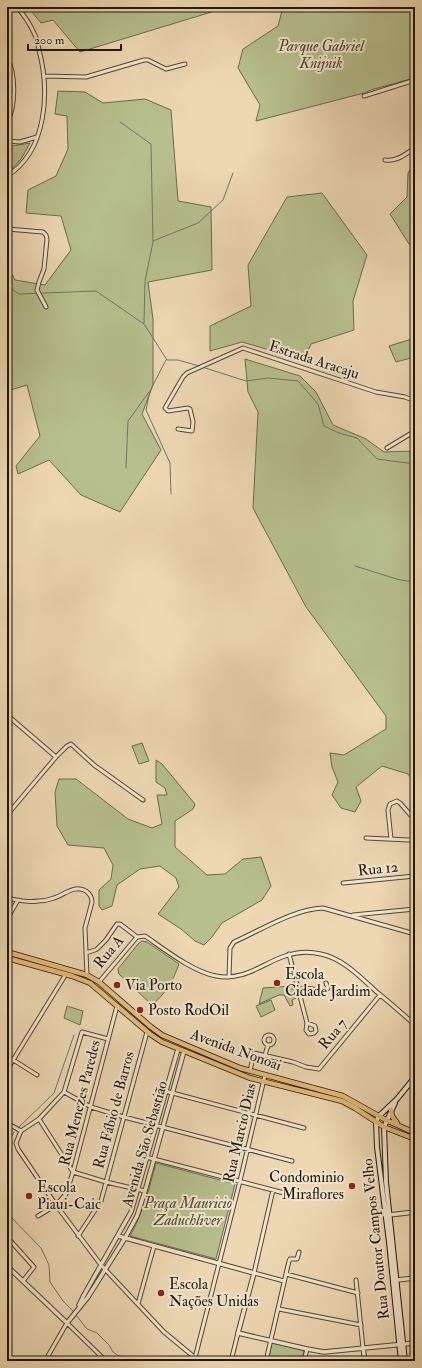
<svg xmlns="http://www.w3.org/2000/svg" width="422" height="1368" font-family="'IM FELL Double Pica',serif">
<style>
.green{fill:#b7bf8e;stroke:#6b6b4e}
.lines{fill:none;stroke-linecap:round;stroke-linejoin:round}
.stream{stroke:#68786e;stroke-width:1}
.minor-casing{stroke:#524736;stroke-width:5}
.tertiary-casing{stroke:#524736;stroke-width:5.5}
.secondary-casing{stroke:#1f170d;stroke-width:6}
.primary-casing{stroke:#1f170d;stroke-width:6}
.minor{stroke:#f3e6ce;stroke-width:3}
.tertiary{stroke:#f3e6ce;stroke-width:3.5}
.secondary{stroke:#f3e6ce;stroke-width:4}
.primary{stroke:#e6bc7a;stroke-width:4.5}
.poi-dot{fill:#8f2418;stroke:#f3e6ce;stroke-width:1.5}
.labels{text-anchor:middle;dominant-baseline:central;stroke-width:4;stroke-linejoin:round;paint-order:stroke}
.park-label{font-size:15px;font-style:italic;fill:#4d4934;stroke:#f3e6ce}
.street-label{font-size:15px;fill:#1f170d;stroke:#f3e6ce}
.poi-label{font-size:15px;fill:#1f170d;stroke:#f3e6ce;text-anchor:start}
</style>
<rect width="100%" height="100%" fill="#edd8b3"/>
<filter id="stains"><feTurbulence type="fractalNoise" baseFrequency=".005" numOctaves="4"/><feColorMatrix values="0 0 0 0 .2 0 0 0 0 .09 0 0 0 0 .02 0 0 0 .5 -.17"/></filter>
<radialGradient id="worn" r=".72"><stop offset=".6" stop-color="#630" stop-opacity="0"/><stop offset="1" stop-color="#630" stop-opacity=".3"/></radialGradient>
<path class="green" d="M28,7H228L80,52L53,20L41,23Z
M283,7H415V64L410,79L371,90L364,93L256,121L260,105L238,68L243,49L278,26Z
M58,91L85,92L103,103L145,99L171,110L178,201L211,207L212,270L148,282L153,319V385L142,414L161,450L120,512L81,495L49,460L18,474L16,466L40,436L27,385L7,391V248L8,266L15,280L45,285L71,250L61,216L26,213L28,190L56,176L68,149L67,116L55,114Z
M30,143L21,159L7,174V145L12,146Z
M415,161V242L409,244L390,214L407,197L408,173Z
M322,193L367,255L353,301L354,330L311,344L304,360L242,342L210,351V326L251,306L248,265L287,197Z
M415,338V357L396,362L389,346Z
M245,359L300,376L316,392L333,425L366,439L384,452L415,451V784L408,774L382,766L356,787L361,801L355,812L341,808L332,795L338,782L332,767L330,753L344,755L386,729V716L306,607L253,508L258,412L248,392Z
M142,743L149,761L139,764L132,746Z
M156,760L162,764L195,804L193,809L175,821V847L207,875L225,874L243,859L261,857L271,886L262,900L222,923L212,937L204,945L195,941L181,929L158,914L179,887L176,878L160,866L140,869L117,885L112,906L102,910L99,906V890L111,879L113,865L104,848L68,845L57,826L55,792L59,779H76L128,819L152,828L162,824L157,795H167L165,788L156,782Z
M142,941L147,942L179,964C173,981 166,993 152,1005L119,974L118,969L138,944Z
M292,986L296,998L292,1000L293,1005L290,1006L284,995H279L259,1004L263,988Z
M271,1000L275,1010L261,1017L256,1006Z
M67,1006L83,1011L80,1025L64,1018Z
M156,1163L235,1184L216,1259L130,1236C143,1213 149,1189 156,1163Z
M272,1343L304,1350L302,1361H268Z"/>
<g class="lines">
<path class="stream" d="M120,122L151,144L153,242L145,281L144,323
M153,241L198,223L223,200L233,173
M7,286L19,294L96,291L144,324L167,360H178L199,366
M166,360L150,391L146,410L170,463L171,494
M202,367L246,381L268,378L298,381L318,404L324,426L339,433L357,438L377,459L415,464
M126,468L128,421L149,392
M355,566L400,580L415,582
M19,1127L54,1093L74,1035
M7,1145L14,1132
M7,1213L41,1248L49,1265L50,1282L63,1301L74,1312
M76,1315L87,1329L97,1333L109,1345L113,1352L119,1356L138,1357L142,1361"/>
<defs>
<path id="minor" d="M7,57C16,74 16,106 7,123
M44,76L86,77L144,60H148L166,69L185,64
M364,96L415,80
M7,141L20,142L37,137
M385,160C397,162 405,154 415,148
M7,176C47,151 50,92 39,50C38,45 37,38 34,33C30,24 23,14 17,7
M7,229L43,232L46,235L47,239L44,269L39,282L37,290L46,307
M178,429L192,431L193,422L190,409L188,408L168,411L165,408L183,377L187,373L243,348L376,392L405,397L415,401
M387,448L415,431
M7,715L56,757
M7,815L56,757L67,746L71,744L94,765L143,800
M366,838L409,840L415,838
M391,839L388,810L390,804L397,801L400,803L414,819
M343,883L415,876
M7,898C17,900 28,903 38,901C43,901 49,900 54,898C64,895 75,884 86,891C90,894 92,897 92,902L85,928L87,975
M353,915L415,909
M7,919L18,900
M137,937L145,936C164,949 193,972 216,976C245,981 261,964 285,956C296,952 309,951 321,954C344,959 361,978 378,993C390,1003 403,1014 415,1025
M97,949L106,940L117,924H120L137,937
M86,953L95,950
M289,954L307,1023L306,1030L309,1034L314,1033L316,1031L315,1026L307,1023
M229,977L230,948L234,942C261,930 294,909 323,908L415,934
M99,982L137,937
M298,989C303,989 308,988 313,989C319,990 323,995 328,988L326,983
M264 1040a5 5 0 1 1 10 0a5 5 0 1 1-10 0Z
M108,1039L82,1032L64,1092L39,1119L21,1131L16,1143L18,1149L56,1205L101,1265L164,1332L199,1361
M265,1055L268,1045
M7,1056L37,1075
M7,1070L66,974
M250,1071L254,1053L293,1062L306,1067L319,1069L380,995
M165,1091L304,1128
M64,1092L91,1107L124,1117L292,1161
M39,1119L73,1172L106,1182L145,1191
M7,1123L21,1131
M146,1157L288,1194
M273,1190L254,1273L284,1281
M38,1216L56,1205L66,1194L73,1172L117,1006
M78,1236L101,1201L147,1032
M7,1237L34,1267L23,1281
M286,1274L358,1293
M356,1280L363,1348
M138,1304L154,1246
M279,1309L361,1325
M195,1358L240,1181L265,1075
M45,1361L67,1323L106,1361
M231,1361L238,1333
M266,1361L289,1261L290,1259H297L299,1252
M304,1361L307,1349"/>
<path id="tertiary" d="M389,1215L415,1212
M118,1236L254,1273L238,1333L307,1349L324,1352L415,1343
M7,1266L67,1323L88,1297L125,1238L137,1216L145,1191L184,1051
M397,1280L415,1278
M79,1305L84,1295L131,1212L178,1049
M363,1348L365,1361"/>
<path id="secondary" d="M395,1103L384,1127L386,1182L405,1361
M401,1361L389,1242L377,1147L376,1122L379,1116L397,1099L415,1077"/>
<path id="primary" d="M7,952L87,975L99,982L151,1027L162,1035L240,1068L343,1096L386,1120L415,1133
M7,958L72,976L90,983L150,1034L162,1042L250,1078L342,1101L355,1108L384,1127L415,1139
M391,1110L392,1116L397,1123"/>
</defs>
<use href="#minor" class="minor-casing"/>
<use href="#tertiary" class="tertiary-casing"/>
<use href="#secondary" class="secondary-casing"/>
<use href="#primary" class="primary-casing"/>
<use href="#minor" class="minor"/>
<use href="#tertiary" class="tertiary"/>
<use href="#secondary" class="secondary"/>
<use href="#primary" class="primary"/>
</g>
<g class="poi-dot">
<circle cx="277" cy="983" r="4"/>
<circle cx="117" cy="985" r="4"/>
<circle cx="140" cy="1010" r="4"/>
<circle cx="352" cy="1186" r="4"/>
<circle cx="29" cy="1196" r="4"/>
<circle cx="161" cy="1293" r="4"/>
</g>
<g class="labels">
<g class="park-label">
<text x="321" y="46">Parque Gabriel<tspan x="321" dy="17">Knijnik</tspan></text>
<text x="188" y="1203">Praça Mauricio<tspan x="188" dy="17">Zaduchliver</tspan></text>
</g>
<g class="street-label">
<text transform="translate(314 360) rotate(18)">Estrada Aracaju</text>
<text transform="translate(378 869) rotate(-6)">Rua 12</text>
<text transform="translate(109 952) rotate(-50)">Rua A</text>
<text transform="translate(333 1034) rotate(-50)">Rua 7</text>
<text transform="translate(236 1050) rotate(20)">Avenida Nonoai</text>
<text transform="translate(80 1103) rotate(-76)">Rua Menezes Paredes</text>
<text transform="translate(114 1110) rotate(-75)">Rua Fábio de Barros</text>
<text transform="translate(240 1133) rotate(-77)">Rua Marcio Dias</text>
<text transform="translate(145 1144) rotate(-74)">Avenida São Sebastião</text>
<text transform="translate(376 1239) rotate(-96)">Rua Doutor Campos Velho</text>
</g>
<g class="poi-label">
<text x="285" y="974">Escola<tspan x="285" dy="17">Cidade Jardim</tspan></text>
<text x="125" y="985">Via Porto</text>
<text x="148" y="1010">Posto RodOil</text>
<text x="344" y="1177" text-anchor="end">Condominio<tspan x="344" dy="17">Miraflores</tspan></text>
<text x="37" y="1187">Escola<tspan x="37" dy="17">Piaui-Caic</tspan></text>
<text x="169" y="1284">Escola<tspan x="169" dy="17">Nações Unidas</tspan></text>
</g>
</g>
<rect width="422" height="1368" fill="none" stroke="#edd8b3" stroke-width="24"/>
<rect x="8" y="8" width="406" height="1352" fill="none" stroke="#1f170d" stroke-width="2"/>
<rect x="12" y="12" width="398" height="1344" fill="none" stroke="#1f170d"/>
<path d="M28 44v6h93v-6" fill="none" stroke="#1f170d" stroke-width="2"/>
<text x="34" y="44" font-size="12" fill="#1f170d" stroke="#f3e6ce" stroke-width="3" paint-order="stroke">200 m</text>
<rect width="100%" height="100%" filter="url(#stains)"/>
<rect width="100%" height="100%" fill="url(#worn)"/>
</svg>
